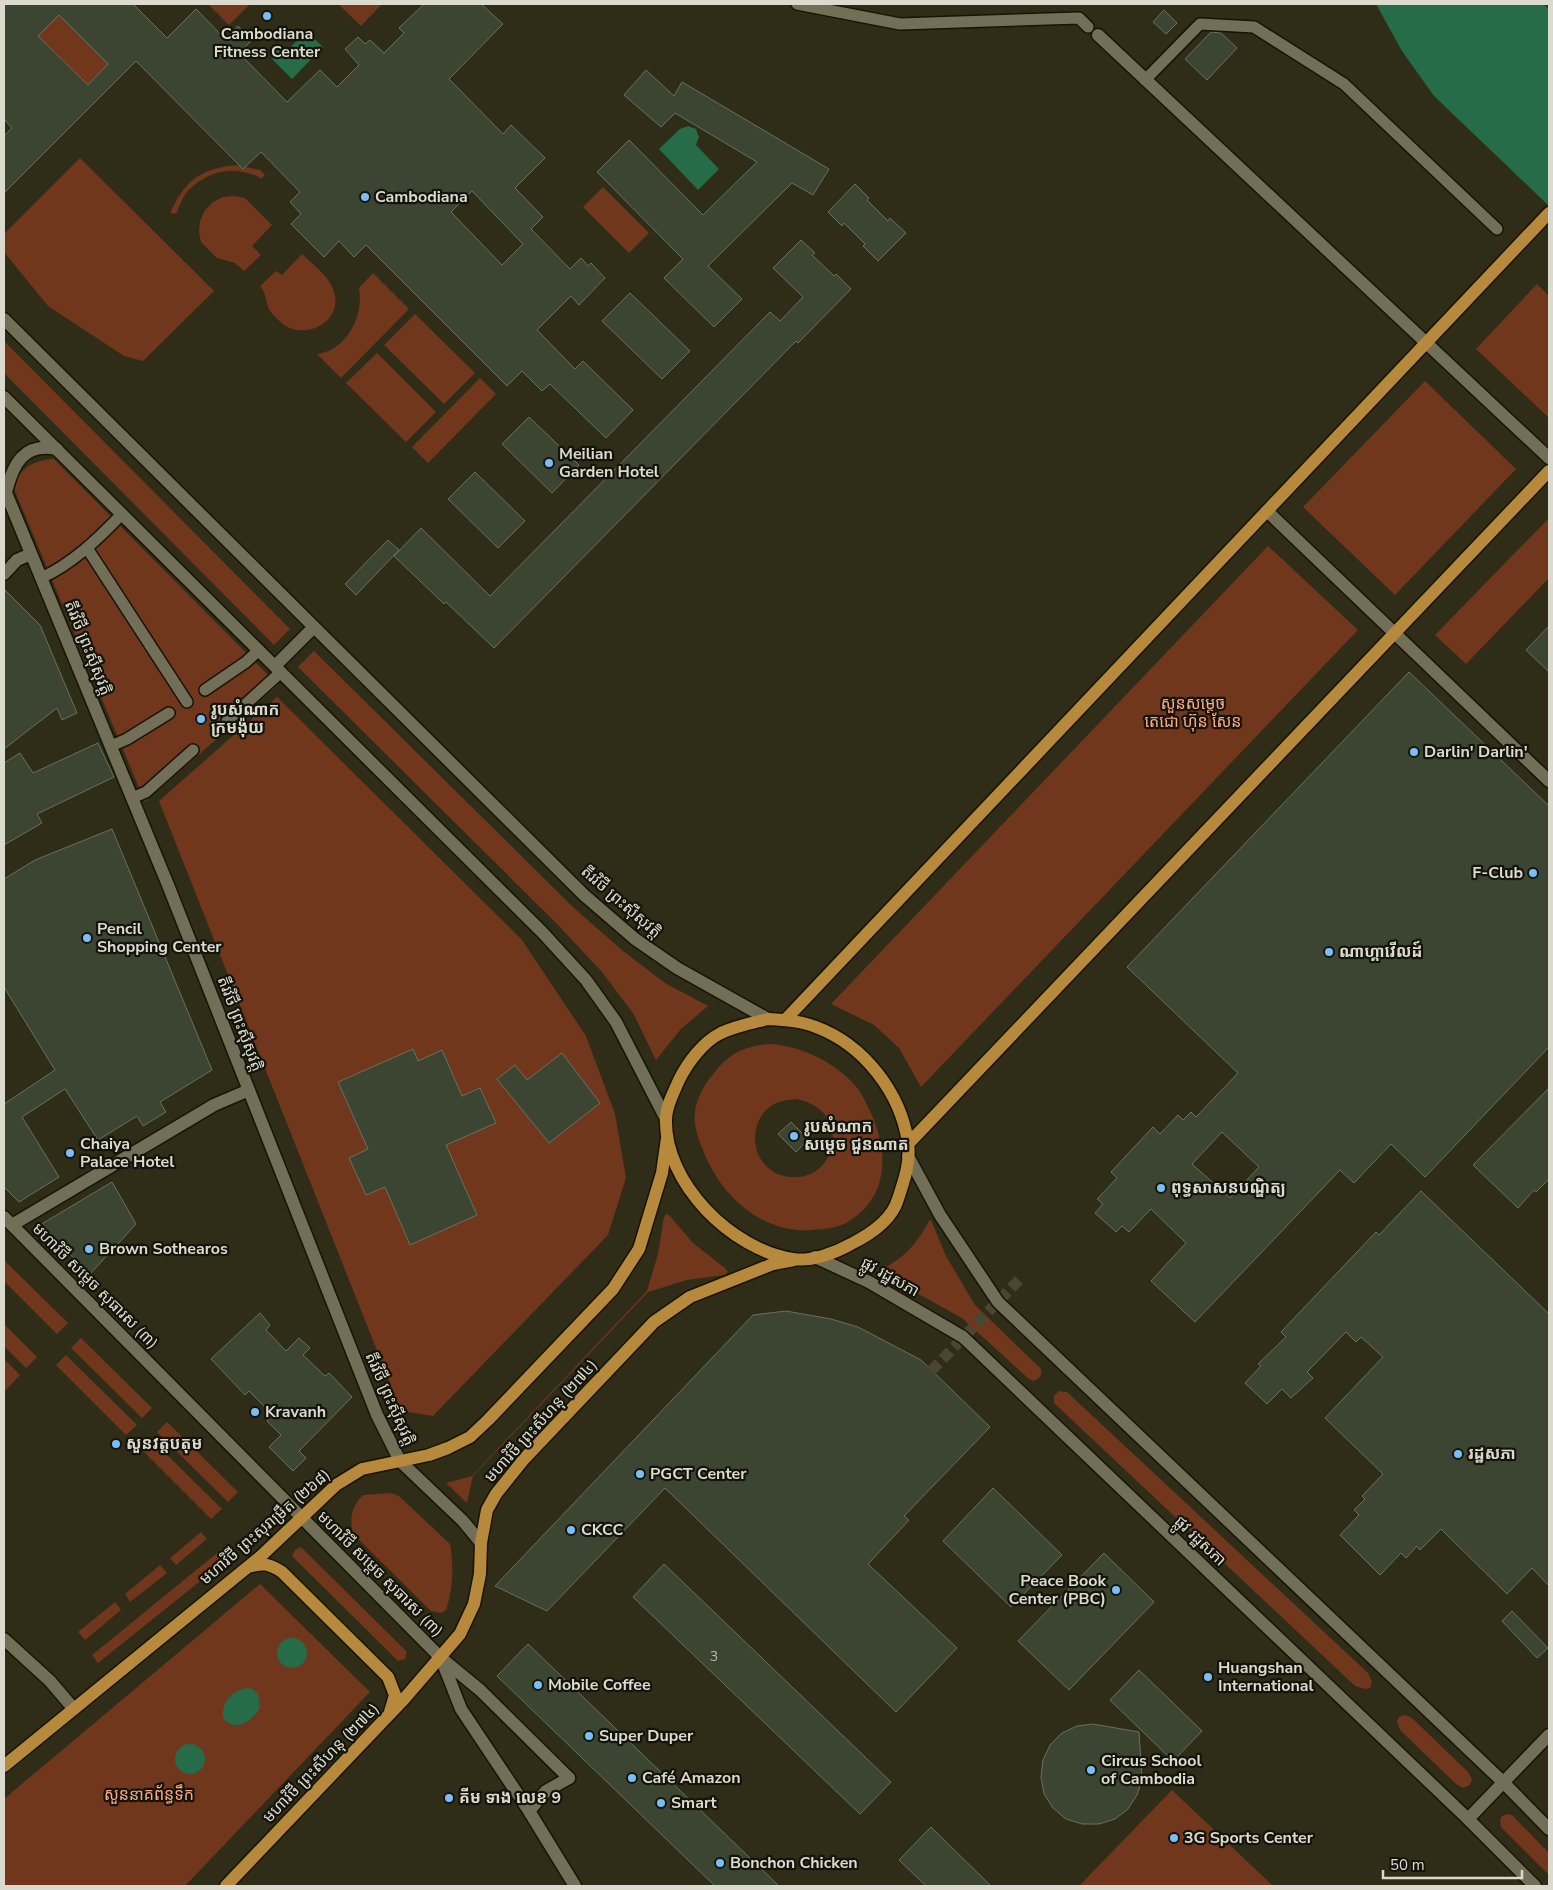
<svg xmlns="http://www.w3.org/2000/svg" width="1553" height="1890" font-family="'Nunito Sans','Noto Sans Khmer',sans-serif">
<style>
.green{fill:#71371c;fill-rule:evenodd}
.water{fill:#266c49}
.building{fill:#3b4532;stroke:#68725e;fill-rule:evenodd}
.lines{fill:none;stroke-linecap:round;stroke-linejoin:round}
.pedestrian-tunnel{stroke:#494633;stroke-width:11;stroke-dasharray:11 5.5;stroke-linecap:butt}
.pedestrian-casing{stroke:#171403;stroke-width:14}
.minor-casing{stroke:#171403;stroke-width:15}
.tertiary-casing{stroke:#171403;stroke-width:15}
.secondary-casing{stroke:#171403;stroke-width:15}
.primary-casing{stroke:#171403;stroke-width:15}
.pedestrian{stroke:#726f59;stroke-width:11}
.minor{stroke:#726f59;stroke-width:12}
.tertiary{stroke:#726f59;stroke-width:12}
.secondary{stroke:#726f59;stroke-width:12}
.primary{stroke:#b6893d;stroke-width:12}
.poi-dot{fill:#78bff8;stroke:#15140c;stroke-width:2}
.labels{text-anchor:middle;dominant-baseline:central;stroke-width:4.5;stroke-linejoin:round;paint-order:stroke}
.number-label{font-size:14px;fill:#b3b5a7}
.poi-label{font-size:16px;font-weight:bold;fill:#dbdace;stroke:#15140c;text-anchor:start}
.street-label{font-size:16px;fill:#dbdace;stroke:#15140c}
.park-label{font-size:16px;fill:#fda681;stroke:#15140c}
</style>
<rect width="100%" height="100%" fill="#2f2c18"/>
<path class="green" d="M208,4H250L229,25Z
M338,4H382L361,26Z
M59,15L108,64L88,85L38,36Z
M80,158L214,291L143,361L124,356L48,306L4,252V234Z
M237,165L260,170L265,175L261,179C256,174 250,174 243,172C222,167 197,178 184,196C181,202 178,209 176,214L170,213C186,179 200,169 237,165Z
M603,187L649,233L629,253L583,207Z
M235,196L245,198L272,225L252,246L261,255L244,271L235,263L217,258L201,242L199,232L200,221L205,210L213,202L223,197Z
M302,254C312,264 328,275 333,289C345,319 309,341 284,325C280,322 273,315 270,311C265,303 267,294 260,286L276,271L282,275Z
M373,273L409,309L341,378L317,354C347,350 364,316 359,288Z
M1537,284L1549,296V418L1476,349Z
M415,314L475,373L444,404L384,345Z
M4,341L290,629L274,645L4,373Z
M377,353L436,412L406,442L346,383Z
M480,378L496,394L428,463L412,447Z
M1425,381L1516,469L1395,595L1303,507Z
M54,459L278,685L145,802L14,489C18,468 34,460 54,459Z
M1549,518V578L1466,664L1435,635Z
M1268,546L1358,630L921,1087L899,1048L874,1025L831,1004Z
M314,651L574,908L623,951L665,983L708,1006L681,1029L656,1060L633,1013L602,972L558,925L298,667Z
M277,697L522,940L586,1036L615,1114L626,1178L608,1235L433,1416L401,1411L159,801Z
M768,1044C798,1045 831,1060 852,1082C859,1089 864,1098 868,1107C889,1148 891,1198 846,1223C836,1228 824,1229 813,1230C761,1234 720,1195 703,1150C697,1136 692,1121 696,1106C699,1094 706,1082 714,1073C730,1053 743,1047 768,1044ZM796,1099C856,1110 836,1188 784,1176C775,1174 768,1169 762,1161C750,1145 754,1118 771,1106C778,1101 787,1100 796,1099Z
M666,1214L669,1215L693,1243L725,1268L728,1272L724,1275L687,1280L648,1292L473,1476L467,1503L446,1483L472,1476L647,1291L658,1254L664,1217Z
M931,1220L946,1256L975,1305L1041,1369C1042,1376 1040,1378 1034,1381L1029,1379L962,1318L913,1291L878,1275L877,1271C902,1261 917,1244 929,1221Z
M4,1260L68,1323L57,1334L4,1281Z
M4,1324L37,1357L26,1368L4,1346Z
M81,1338L152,1408L142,1418L71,1348Z
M66,1355L137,1425L126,1435L56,1365Z
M4,1359L20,1375L4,1392Z
M1059,1391L1067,1392L1368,1673L1372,1682L1370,1688L1365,1689L1355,1686L1054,1403V1396Z
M167,1422L238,1492L228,1502L157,1432Z
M151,1439L222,1509L211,1519L141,1449Z
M391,1493L399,1496L450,1544C454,1564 453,1591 446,1610L441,1613L431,1611L353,1534C349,1518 352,1506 363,1495Z
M201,1532L207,1539L176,1565L170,1558Z
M301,1547L407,1652L405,1659L398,1661L292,1556L295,1550Z
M222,1549L229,1558L98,1663L92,1655Z
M160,1565L167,1573L130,1602L125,1594Z
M260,1584L370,1692L185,1886H4V1799Z
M115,1602L121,1610L85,1640L78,1632Z
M1405,1715L1412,1718L1468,1772L1472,1779L1470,1785L1463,1788L1456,1784L1400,1730L1397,1721L1399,1717Z
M1172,1790L1273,1886H1079Z
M1507,1814L1512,1815L1549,1853V1875L1501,1827L1500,1820L1502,1816Z"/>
<path class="water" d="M1376,4H1543L1549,9V206L1434,96L1402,51Z
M306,31L323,47L292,79L273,60L271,53L273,50L279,48L286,52Z
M688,126L696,129L699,137L696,145L719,169L698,190L659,149L680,129Z
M277 1653a15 15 0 1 1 30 0a15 15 0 1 1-30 0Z
M247,1688L253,1689L258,1694L260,1708C252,1721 234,1734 223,1717C222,1701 232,1691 247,1688Z
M175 1759a15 15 0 1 1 30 0a15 15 0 1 1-30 0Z"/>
<path class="building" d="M4,4H133L167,38L196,9L225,39L238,26L252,40L239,53L287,102L320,70L337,87L359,65L345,49L358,37L365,44L370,40L384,53L404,33L399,28L424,4H481L503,24L449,79L503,134L511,125L545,158L515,188L543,217L531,229L570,269L581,258L588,266L591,263L605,278L579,305L571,296L537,330L575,369L583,361L633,410L606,438L550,384L542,391L522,371L507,386L366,245L354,257L339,241L324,257L291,224L301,214L290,202L300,192L261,152L243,169L136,61L4,193V136L12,128L4,119ZM59,15L108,64L88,85L38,36ZM472,191L523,244L502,265L451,212Z
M1164,10L1177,23L1166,34L1153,22Z
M1211,32L1221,33L1237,48L1207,80L1185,59Z
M646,70L674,96L682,82L829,169L813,195L792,183L708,266L742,299L714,327L664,278L683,259L597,172L629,140L703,215L757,162L675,113L661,127L624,95Z
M855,184L869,198L867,200L888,221L890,218L906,233L878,261L863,246L865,244L844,223L842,226L828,212Z
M801,240L815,253L812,255L834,276L836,274L851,289L798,343L796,341L494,648L446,602L444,604L394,556L421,528L490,596L770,312L780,321L803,297L773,268Z
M630,293L690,351L662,379L602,321Z
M529,417L579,465L552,493L502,444Z
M475,472L525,521L498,548L448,499Z
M388,540L399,550L356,595L345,584Z
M4,589L40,625L77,713L62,720L57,708L4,749Z
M1549,626V672L1526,650Z
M1409,672L1549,806V1047L1425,1177L1391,1144L1354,1183L1340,1170L1195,1322L1151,1281L1186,1243L1151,1209L1129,1232L1122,1226L1116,1232L1095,1213L1103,1204L1097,1199L1117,1178L1111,1172L1153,1127L1160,1134L1178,1115L1183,1120L1191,1112L1196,1117L1238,1073L1127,967ZM1222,1132L1259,1167L1230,1198L1192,1164Z
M98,743L114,777L37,814L42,823L4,845V763L20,753L33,773Z
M112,829L212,1070L160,1102L166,1112L143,1126L137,1116L98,1140L65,1089L22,1117L59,1177L19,1202L4,1187V1104L55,1070L4,987V879L35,860Z
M413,1049L418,1061L442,1050L462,1096L480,1088L496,1123L446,1145L477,1215L410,1245L385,1187L366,1195L349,1158L368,1149L338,1082Z
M562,1053L600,1103L549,1143L497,1079L515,1065L527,1080Z
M1549,1088V1179L1536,1192L1534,1190L1518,1208L1473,1165Z
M791,1122L808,1139L796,1152L778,1134Z
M112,1182L136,1224L90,1274L40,1225Z
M1421,1191L1549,1314V1586L1532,1568L1507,1594L1441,1529L1420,1550L1417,1546L1406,1558L1401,1553L1380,1575L1340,1535L1359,1515L1354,1510L1365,1499L1362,1496L1383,1474L1325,1418L1383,1357L1361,1337L1356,1342L1346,1332L1307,1372L1313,1378L1291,1398L1282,1389L1267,1404L1245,1383L1261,1366L1258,1364L1286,1337L1281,1332L1376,1232L1379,1235Z
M786,1311L831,1319L858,1327L921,1360L990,1427L904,1516L909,1520L868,1564L957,1648L896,1712L665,1488L547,1611L495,1586L753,1315Z
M260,1313L270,1325L266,1330L286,1351L299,1338L310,1348L303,1355L325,1376L329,1373L352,1397L299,1451L306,1458L293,1471L269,1447L281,1435L267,1421L273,1415L249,1391L245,1395L211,1359Z
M993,1488L1062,1555L1011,1607L943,1541Z
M1104,1553L1154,1602L1069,1690L1018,1641Z
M664,1564L891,1782L860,1814L633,1597Z
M1512,1611L1548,1648L1537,1658L1502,1621Z
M528,1644L779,1886H715L497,1676Z
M1139,1670L1202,1731L1173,1761L1110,1700Z
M1093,1724L1139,1732L1142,1779L1137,1795L1128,1809L1115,1819L1099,1824H1082L1066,1819L1053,1808L1044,1794L1041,1777L1043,1760L1050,1745L1062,1733L1077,1726Z
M931,1827L991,1886H926L899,1860Z"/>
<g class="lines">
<path class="pedestrian-tunnel" d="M931,1371L1019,1280"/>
<defs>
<path id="pedestrian" d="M797,4L900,24L1079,18L1088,27
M1145,80L1200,24L1254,27L1344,84L1497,229
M87,548L187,702
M41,578C72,564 98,539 122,514
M205,690L246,662L259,650
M227,721L281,672
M111,746L127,739L169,713
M132,798L146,792L193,750"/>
<path id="minor" d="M4,488L168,885L377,1415L400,1461L463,1521L481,1543
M6,492C13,465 23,442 57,449
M1267,511L1549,781
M4,574L17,560L31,554
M12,1225L214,1105L249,1090
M4,1639L50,1681L73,1708
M441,1658L480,1690L569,1778
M1468,1819L1549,1735"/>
<path id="tertiary" d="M1098,35L1549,458
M4,1217L441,1658L461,1709L529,1811L575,1886
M529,1811L546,1791L569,1778"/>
<path id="secondary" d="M4,319L584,895L635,939L677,968L768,1019
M4,397L542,932L586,980L616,1022L665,1117
M275,666L314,627
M908,1156L940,1215L998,1302L1503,1782L1549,1829
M815,1257L869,1282L963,1337L1468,1819L1535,1886"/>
<path id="primary" d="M768,1019C784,1020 801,1021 816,1027C864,1045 901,1093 908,1143C911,1161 904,1181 898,1199C892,1220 869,1235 851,1244C835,1253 811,1262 793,1259C732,1250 664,1183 666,1119C666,1106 674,1092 679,1080C688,1062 703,1042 721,1033C736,1026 752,1023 768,1019Z
M785,1020L1549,213
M908,1144L1549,471
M248,1567C264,1563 268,1563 282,1572L388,1677L395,1695L390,1712
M4,1766L260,1557L336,1485L362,1469L429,1455L448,1448L470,1437L488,1420L613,1289L639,1249L662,1173L667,1138
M226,1886L404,1699L460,1634L474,1604L480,1574L481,1543L487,1510L496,1494L524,1459L654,1322L690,1297L773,1264L794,1260"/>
</defs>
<use href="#pedestrian" class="pedestrian-casing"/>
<use href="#minor" class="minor-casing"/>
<use href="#tertiary" class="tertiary-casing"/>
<use href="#secondary" class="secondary-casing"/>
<use href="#primary" class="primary-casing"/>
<use href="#pedestrian" class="pedestrian"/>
<use href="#minor" class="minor"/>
<use href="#tertiary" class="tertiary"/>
<use href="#secondary" class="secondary"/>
<use href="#primary" class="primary"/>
</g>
<g class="poi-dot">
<circle cx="267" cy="16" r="5"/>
<circle cx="365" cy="197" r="5"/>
<circle cx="549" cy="463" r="5"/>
<circle cx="201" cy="719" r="5"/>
<circle cx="1414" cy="752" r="5"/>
<circle cx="1533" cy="873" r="5"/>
<circle cx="87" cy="938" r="5"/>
<circle cx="1329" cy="952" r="5"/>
<circle cx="794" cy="1136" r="5"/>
<circle cx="70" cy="1153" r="5"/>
<circle cx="1161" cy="1188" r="5"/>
<circle cx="89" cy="1249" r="5"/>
<circle cx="255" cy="1412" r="5"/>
<circle cx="116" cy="1444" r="5"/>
<circle cx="1458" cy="1454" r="5"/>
<circle cx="640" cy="1474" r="5"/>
<circle cx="571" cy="1530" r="5"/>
<circle cx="1116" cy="1590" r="5"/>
<circle cx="1208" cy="1677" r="5"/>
<circle cx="538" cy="1685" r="5"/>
<circle cx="589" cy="1736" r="5"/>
<circle cx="1091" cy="1770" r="5"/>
<circle cx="632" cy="1778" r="5"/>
<circle cx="449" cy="1798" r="5"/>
<circle cx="661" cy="1803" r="5"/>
<circle cx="1174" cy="1838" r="5"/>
<circle cx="720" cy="1863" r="5"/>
</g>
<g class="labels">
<g class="number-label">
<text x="714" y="1656">3</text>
</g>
<g class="poi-label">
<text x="267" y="34" text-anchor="middle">Cambodiana<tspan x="267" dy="18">Fitness Center</tspan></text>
<text x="375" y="197">Cambodiana</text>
<text x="559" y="454">Meilian<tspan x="559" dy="18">Garden Hotel</tspan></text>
<text x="211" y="710">រូបសំណាក<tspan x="211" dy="18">ក្រមង៉ុយ</tspan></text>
<text x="1424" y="752">Darlin' Darlin'</text>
<text x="1523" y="873" text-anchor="end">F-Club</text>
<text x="97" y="929">Pencil<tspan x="97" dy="18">Shopping Center</tspan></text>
<text x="1339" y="952">ណាហ្គាវើលដ៍</text>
<text x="804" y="1127">រូបសំណាក<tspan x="804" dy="18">សម្ដេច ជួនណាត</tspan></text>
<text x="80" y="1144">Chaiya<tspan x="80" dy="18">Palace Hotel</tspan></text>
<text x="1171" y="1188">ពុទ្ធសាសនបណ្ឌិត្យ</text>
<text x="99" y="1249">Brown Sothearos</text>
<text x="265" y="1412">Kravanh</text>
<text x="126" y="1444">សួនវត្តបតុម</text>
<text x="1468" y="1454">រដ្ឋសភា</text>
<text x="650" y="1474">PGCT Center</text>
<text x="581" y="1530">CKCC</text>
<text x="1106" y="1581" text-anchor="end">Peace Book<tspan x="1106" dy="18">Center (PBC)</tspan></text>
<text x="1218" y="1668">Huangshan<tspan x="1218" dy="18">International</tspan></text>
<text x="548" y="1685">Mobile Coffee</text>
<text x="599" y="1736">Super Duper</text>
<text x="1101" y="1761">Circus School<tspan x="1101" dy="18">of Cambodia</tspan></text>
<text x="642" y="1778">Café Amazon</text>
<text x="459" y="1798">គីម ទាង លេខ 9</text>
<text x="671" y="1803">Smart</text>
<text x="1184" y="1838">3G Sports Center</text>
<text x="730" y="1863">Bonchon Chicken</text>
</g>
<g class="street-label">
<text transform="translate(88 648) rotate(68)">តីរវិថី ព្រះស៊ីសុវត្តិ</text>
<text transform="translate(621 902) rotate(41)">តីរវិថី ព្រះស៊ីសុវត្តិ</text>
<text transform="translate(240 1024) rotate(69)">តីរវិថី ព្រះស៊ីសុវត្តិ</text>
<text transform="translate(890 1277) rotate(29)">ផ្លូវ រដ្ឋសភា</text>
<text transform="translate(95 1286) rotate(45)">មហាវិថី សម្តេច សុធារស (៣)</text>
<text transform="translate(390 1399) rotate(66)">តីរវិថី ព្រះស៊ីសុវត្តិ</text>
<text transform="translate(541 1421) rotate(-48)">មហាវិថី ព្រះសីហនុ (២៧៤)</text>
<text transform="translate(265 1527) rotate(-41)">មហាវិថី ព្រះសុរាម្រឹត (២៦៨)</text>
<text transform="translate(1200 1541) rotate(44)">ផ្លូវ រដ្ឋសភា</text>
<text transform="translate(380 1574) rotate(45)">មហាវិថី សម្តេច សុធារស (៣)</text>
<text transform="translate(321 1763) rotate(-46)">មហាវិថី ព្រះសីហនុ (២៧៤)</text>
</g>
<g class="park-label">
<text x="1193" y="704">សួនសម្តេច<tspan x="1193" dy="18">តេជោ ហ៊ុន សែន</tspan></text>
<text x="149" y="1795">សួននាគព័ន្ធទឹក</text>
</g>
</g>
<rect width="1553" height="1890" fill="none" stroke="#dbdace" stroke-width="10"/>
<path d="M1383 1870v8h139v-8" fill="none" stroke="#dbdace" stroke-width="2.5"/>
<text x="1390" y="1870" font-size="15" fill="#dbdace" stroke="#15140c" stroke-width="4" paint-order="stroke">50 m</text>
</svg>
